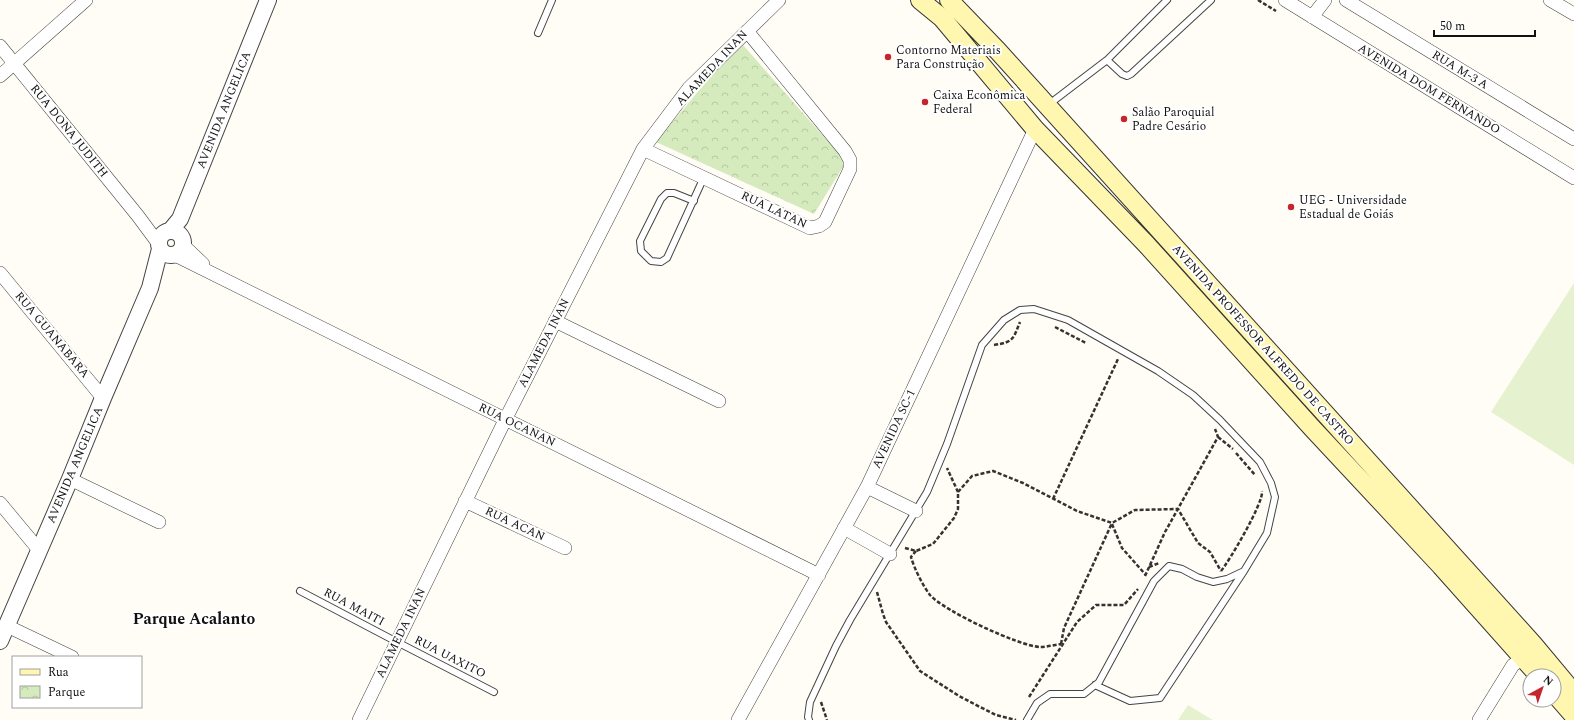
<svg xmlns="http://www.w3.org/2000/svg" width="1574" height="720" font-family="Spectral,serif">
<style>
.park{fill:url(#park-crowns)}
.pitch{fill:#e6f2cf}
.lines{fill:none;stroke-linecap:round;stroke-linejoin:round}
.service-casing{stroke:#444;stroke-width:8}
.minor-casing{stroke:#444;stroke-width:14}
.tertiary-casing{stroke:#444;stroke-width:18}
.secondary-casing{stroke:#333;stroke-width:20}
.path{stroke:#333;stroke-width:2.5;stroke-dasharray:4 2;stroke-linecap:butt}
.service{stroke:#fff;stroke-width:6}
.minor{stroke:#fff;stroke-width:13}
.tertiary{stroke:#fff;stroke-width:16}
.secondary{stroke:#fff6b0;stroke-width:18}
.poi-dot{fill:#c4262e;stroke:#fff;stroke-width:1.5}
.labels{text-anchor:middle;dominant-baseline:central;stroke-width:4;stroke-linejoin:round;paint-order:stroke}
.poi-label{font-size:12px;fill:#111;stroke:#fff;text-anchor:start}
.street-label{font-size:12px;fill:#111;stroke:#fff}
.district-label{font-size:16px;font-weight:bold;fill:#111;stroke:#fff}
</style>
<defs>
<pattern id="park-crowns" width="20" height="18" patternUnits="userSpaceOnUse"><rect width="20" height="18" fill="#d5ebbd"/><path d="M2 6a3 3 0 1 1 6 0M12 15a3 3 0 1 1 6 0" fill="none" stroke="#b6c8a1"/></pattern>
</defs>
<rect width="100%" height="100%" fill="#fffdf5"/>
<path class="park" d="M743,45L846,162L814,214L656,142L710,77Z"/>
<path class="pitch" d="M1574,283V465L1491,412Z
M1188,705L1213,720H1178Z"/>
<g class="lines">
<defs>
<path id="service" d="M1167,0L1107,60L1122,74L1127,76L1131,74L1211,0
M538,33L552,0
M1048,105L1107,60
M694,201L674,193H667L661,199L640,241L641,251L651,261L661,262L667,258L704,177
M300,591L397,642L494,692
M1095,685L1130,701L1160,698L1244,571
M809,720L808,717L810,702L836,646L850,620L927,492L947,444L982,345L1004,320L1020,310L1034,309L1068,320L1158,371L1193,395L1220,420L1260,462L1271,483L1275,497L1267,533L1244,571L1227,579L1213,582L1197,577L1182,569L1169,566L1154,581L1099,682L1084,694H1050L1037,703L1027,720"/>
<path id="minor" d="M1285,0L1574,178
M1346,0L1574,139
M1550,0L1574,14
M1312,17L1325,0
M0,46L138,216L158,243
M0,76L86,0
M643,149L810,228L819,226L825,222L850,169V160L845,151L747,31
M183,245L203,264
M175,255L819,575
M0,273L103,398
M555,321L719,401
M70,479L159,522
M867,487L916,511
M465,501L565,548
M0,503L39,550
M844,528L890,554
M7,626L72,657
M359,720L505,420L643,149L689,88L779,0
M738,720L867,487L1035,129
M1479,720L1513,665L1523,658L1527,652"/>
<path id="tertiary" d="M159 243a12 12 0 1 1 24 0a12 12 0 1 1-24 0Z
M170,231L180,219L268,0
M0,641L70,479L103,398L150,288L160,249"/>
<path id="secondary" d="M920,0L942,18L1035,129L1146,244L1313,429L1441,566L1539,676
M949,0L998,51L1533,644L1574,693
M1554,693L1574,716"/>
</defs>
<use href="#service" class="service-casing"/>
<use href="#minor" class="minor-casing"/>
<use href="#tertiary" class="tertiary-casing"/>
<use href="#secondary" class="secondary-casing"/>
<path class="path" d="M1258,0L1276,11
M1055,327L1086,343
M994,345C1014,342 1013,339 1020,322
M1218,437L1233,449
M1236,453L1255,475
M958,492L972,476L993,471L1023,483L1077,511L1112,523L1135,510L1178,509L1198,543L1210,552L1221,571
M1053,499L1118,359
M1112,524L1122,548L1145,574
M905,548L916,551L933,544L954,518L958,509V492L947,468
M916,551L911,557C914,568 923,586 930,595C944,611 1019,646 1040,647C1047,647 1054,645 1061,644
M1149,567L1159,563
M1221,571C1230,560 1264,502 1262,491
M1145,576L1165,532L1218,437L1215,429
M877,592L883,614L886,622L920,671L959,696L980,707L996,715L1016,720
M1061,644L1064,628L1112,523
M1029,697L1077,622L1096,605H1124L1138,589
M821,702L827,720"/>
<use href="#service" class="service"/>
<use href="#minor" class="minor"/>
<use href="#tertiary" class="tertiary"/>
<use href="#secondary" class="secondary"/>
</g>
<g class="poi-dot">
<circle cx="888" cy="57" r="4"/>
<circle cx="925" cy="102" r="4"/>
<circle cx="1124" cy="119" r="4"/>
<circle cx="1291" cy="207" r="4"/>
</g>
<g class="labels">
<g class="poi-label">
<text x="896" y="50">Contorno Materiais<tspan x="896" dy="14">Para Construção</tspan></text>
<text x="933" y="95">Caixa Econômica<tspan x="933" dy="14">Federal</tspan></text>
<text x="1132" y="112">Salão Paroquial<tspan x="1132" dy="14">Padre Cesário</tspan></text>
<text x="1299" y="200">UEG - Universidade<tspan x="1299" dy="14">Estadual de Goiás</tspan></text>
</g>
<g class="street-label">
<text transform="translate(712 68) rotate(-47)">ALAMEDA INAN</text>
<text transform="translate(1460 70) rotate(31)">RUA M-3 A</text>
<text transform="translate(1429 89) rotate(31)">AVENIDA DOM FERNANDO</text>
<text transform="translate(224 110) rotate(-68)">AVENIDA ANGELICA</text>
<text transform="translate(69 131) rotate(51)">RUA DONA JUDITH</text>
<text transform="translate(774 210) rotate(25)">RUA LATAN</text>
<text transform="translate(52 335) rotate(50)">RUA GUANABARA</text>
<text transform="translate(544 343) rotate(-63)">ALAMEDA INAN</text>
<text transform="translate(1263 345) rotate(48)">AVENIDA PROFESSOR ALFREDO DE CASTRO</text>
<text transform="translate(517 425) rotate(26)">RUA OCANAN</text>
<text transform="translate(894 429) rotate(-65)">AVENIDA SC-1</text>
<text transform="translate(75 465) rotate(-67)">AVENIDA ANGELICA</text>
<text transform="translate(515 524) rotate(25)">RUA ACAN</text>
<text transform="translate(354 607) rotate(28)">RUA MAITI</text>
<text transform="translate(401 633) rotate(-64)">ALAMEDA INAN</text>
<text transform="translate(450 657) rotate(27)">RUA UAXITO</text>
</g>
<g class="district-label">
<text x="194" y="619">Parque Acalanto</text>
</g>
</g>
<rect x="12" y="656" width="130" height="52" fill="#ffffff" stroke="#a0a0a0"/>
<rect x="20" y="669" width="20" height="6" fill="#fff6b0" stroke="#a0a0a0"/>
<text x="48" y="676" font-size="12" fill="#111111">Rua</text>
<rect x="20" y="686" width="20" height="12" fill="url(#park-crowns)" stroke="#a0a0a0"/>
<text x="48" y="696" font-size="12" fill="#111111">Parque</text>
<g transform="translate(1542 688) rotate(40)"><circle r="19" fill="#ffffff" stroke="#a0a0a0"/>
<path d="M0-3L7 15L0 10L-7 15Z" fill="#c4262e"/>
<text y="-6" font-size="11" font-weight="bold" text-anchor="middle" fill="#111111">N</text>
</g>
<path d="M1434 30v6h101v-6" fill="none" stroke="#111111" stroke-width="2"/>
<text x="1440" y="30" font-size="12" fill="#111111" stroke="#ffffff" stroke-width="3" paint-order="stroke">50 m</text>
</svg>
